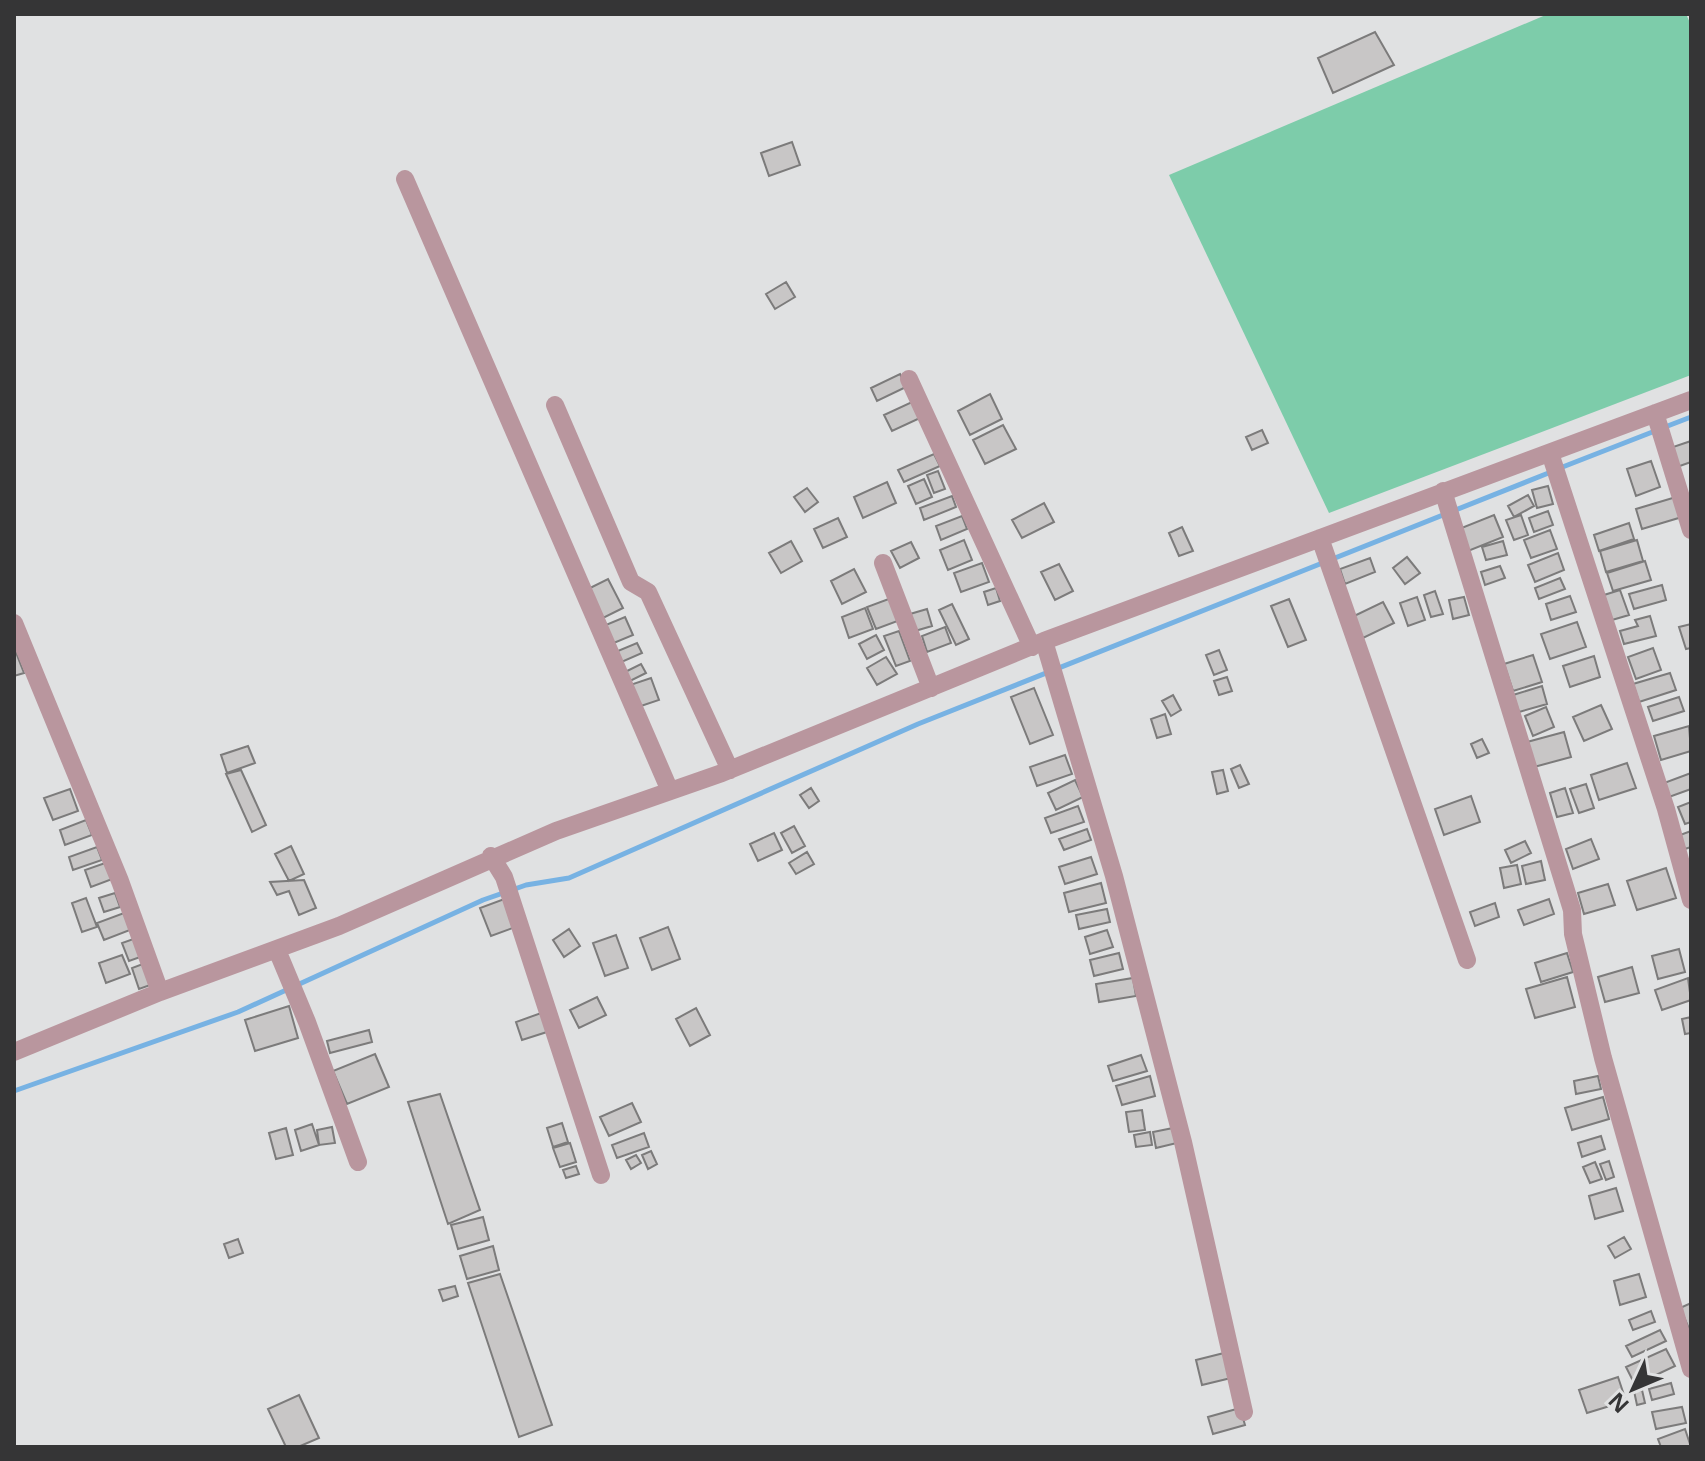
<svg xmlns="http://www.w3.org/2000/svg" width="1705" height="1461" font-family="'Open Sans',sans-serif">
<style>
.green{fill:#7dccaa}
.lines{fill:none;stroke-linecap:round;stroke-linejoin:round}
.stream{stroke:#77b2e3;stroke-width:5}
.building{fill:#c8c6c6;stroke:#7c7b7b;stroke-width:2}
.minor{stroke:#b9969e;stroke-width:18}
</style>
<rect width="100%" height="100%" fill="#e0e1e2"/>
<path class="green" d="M1548,14H1686L1691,25V375L1329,513L1169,175Z"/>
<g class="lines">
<path class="stream" d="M1665,427L1691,417
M1560,468L1655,431
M14,1091L238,1012L483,900L526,885L569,878L918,724L1551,472"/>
</g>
<path class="building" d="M1375,32L1394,65L1333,93L1318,58Z
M792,142L800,165L769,176L761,153Z
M786,282L795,297L775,309L766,294Z
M900,374L906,387L877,401L871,388Z
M990,394L1002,419L970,435L958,411Z
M912,402L920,418L892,431L884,415Z
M1003,425L1016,449L985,464L973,440Z
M1262,430L1268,443L1252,450L1246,437Z
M1691,441V462L1677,467L1670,448Z
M934,454L940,466L904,482L898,470Z
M1651,461L1660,487L1636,496L1627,469Z
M938,471L945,489L934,493L927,475Z
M924,479L932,497L916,504L908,486Z
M887,482L896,503L863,518L854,497Z
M1548,486L1553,504L1537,508L1532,490Z
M807,488L818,502L805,512L794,497Z
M1528,495L1534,506L1514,517L1508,506Z
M952,496L956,507L924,520L920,508Z
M1676,497L1682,517L1642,529L1636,509Z
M1044,503L1054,522L1022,538L1012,520Z
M1548,511L1553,525L1534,532L1529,518Z
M1494,515L1503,537L1468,551L1459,529Z
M1521,515L1528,535L1514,540L1506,520Z
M962,516L967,529L941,540L936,526Z
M838,518L847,537L823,548L814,529Z
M1629,523L1634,539L1599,551L1594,535Z
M1182,527L1193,551L1179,556L1169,533Z
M1550,530L1557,549L1531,558L1524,540Z
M964,540L972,560L948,570L940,550Z
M1637,540L1643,561L1606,572L1600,551Z
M791,541L802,561L781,573L769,553Z
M1503,541L1507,555L1486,560L1482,547Z
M911,542L919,558L900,568L891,551Z
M1558,553L1564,570L1535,582L1528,565Z
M1407,557L1420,573L1405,584L1393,568Z
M1370,558L1375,572L1345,584L1340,569Z
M1645,561L1651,580L1613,591L1607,573Z
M982,563L989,582L961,592L954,573Z
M1059,564L1073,591L1055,600L1041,572Z
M1500,566L1505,578L1485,585L1481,572Z
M854,569L866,592L842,604L831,581Z
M1560,578L1565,589L1539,599L1535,588Z
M608,579L623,608L603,618L588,589Z
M1662,585L1666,600L1634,609L1629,594Z
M996,588L1000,601L988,605L984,592Z
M1620,590L1629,615L1612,620L1604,595Z
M1435,591L1443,614L1431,617L1424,595Z
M1570,596L1576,612L1551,620L1546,604Z
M894,597L903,619L876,629L867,607Z
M1417,597L1425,620L1408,626L1400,603Z
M1464,597L1469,615L1453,619L1449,600Z
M1289,599L1306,640L1288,647L1271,606Z
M1383,602L1394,623L1363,638L1352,617Z
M952,604L969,639L956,645L939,610Z
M865,608L873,629L849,638L842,617Z
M927,609L932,626L915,631L910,614Z
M1650,616L1656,636L1624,644L1620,631L1638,626L1635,620Z
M625,617L633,635L609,645L601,627Z
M1577,622L1586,647L1550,659L1541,634Z
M1691,624V648L1686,649L1679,627Z
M945,627L951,643L927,652L922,636Z
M899,631L910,661L896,666L884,636Z
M876,635L884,650L867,659L859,644Z
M637,643L642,653L617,664L613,653Z
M1653,648L1661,670L1636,679L1628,657Z
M15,650L24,673L14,676V651Z
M1219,650L1227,670L1214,675L1206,655Z
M1533,655L1542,682L1513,691L1504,664Z
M1594,656L1600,677L1570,687L1563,666Z
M886,657L897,674L877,685L867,668Z
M641,664L646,673L630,681L625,672Z
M1670,673L1676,690L1639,702L1633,684Z
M1227,677L1232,691L1219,695L1214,681Z
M651,678L659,700L638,707L630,685Z
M1542,686L1547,704L1519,712L1513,695Z
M1034,688L1053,735L1030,744L1011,697Z
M1173,695L1181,710L1171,716L1162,701Z
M1679,697L1684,711L1653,721L1648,707Z
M1601,705L1612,729L1584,741L1573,717Z
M1546,707L1554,727L1533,736L1525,716Z
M1165,714L1171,734L1157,738L1151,719Z
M1689,726L1691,751L1661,760L1654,736Z
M1564,732L1571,757L1534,767L1527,742Z
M1482,739L1489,753L1477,758L1471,744Z
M248,746L255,763L227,773L221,755Z
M1065,755L1072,774L1037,786L1030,767Z
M1627,763L1636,788L1599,800L1591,775Z
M1240,765L1249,784L1239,788L1231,769Z
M241,770L266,825L252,832L226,774Z
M1223,770L1228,791L1217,794L1212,772Z
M1691,773V789L1669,797L1664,783Z
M1075,780L1083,797L1056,810L1048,793Z
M1586,784L1594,808L1579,813L1570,789Z
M811,788L819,801L809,808L800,795Z
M1565,788L1573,813L1557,817L1550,793Z
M70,789L78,811L53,820L44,798Z
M1471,796L1480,822L1444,835L1435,809Z
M1691,802V822L1685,824L1678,807Z
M1078,806L1084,822L1051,833L1045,818Z
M86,820L92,835L65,845L60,830Z
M794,826L805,846L792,853L781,833Z
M1087,829L1091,840L1064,850L1059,839Z
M1691,831V847L1685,849L1680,835Z
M774,833L782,850L758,861L750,844Z
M1591,839L1599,859L1573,869L1566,849Z
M1525,841L1531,853L1511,863L1505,850Z
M291,846L304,874L289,881L275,854Z
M97,847L102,860L73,870L69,857Z
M807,852L814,864L796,874L789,863Z
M1091,857L1097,874L1065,884L1059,867Z
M1541,861L1545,880L1526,884L1522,866Z
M108,862L115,878L91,887L85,870Z
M1517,865L1521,884L1504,888L1500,868Z
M1666,868L1676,898L1637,910L1627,881Z
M304,880L316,908L299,915L289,891L277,895L270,882Z
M1101,883L1106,903L1069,912L1064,893Z
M1608,884L1615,905L1584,914L1578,893Z
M115,893L120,907L104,912L99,898Z
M86,898L97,927L82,932L72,903Z
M507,898L518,926L491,936L480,908Z
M1549,899L1554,914L1524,925L1518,910Z
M1495,903L1499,917L1475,926L1470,912Z
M1107,909L1110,922L1079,929L1076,915Z
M124,913L130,930L104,940L97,923Z
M668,927L680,959L652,970L640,938Z
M569,929L580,946L564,957L553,940Z
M1107,930L1113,947L1090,954L1085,937Z
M616,935L628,968L605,976L593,943Z
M139,937L146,955L129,961L122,943Z
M1679,949L1685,972L1658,979L1652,956Z
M1119,953L1123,969L1094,976L1090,960Z
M1567,953L1573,972L1541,982L1535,963Z
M122,955L130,974L106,983L99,963Z
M148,962L156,983L139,989L132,968Z
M1632,967L1639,993L1605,1002L1598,977Z
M1567,977L1575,1007L1535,1018L1526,989Z
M1133,978L1136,996L1099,1002L1096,984Z
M1688,978L1691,1000L1662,1010L1655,990Z
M597,997L606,1015L579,1028L570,1010Z
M289,1006L298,1038L255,1051L245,1020Z
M696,1008L710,1035L690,1046L676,1019Z
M544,1012L550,1031L522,1040L516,1022Z
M1691,1017V1033L1685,1034L1682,1019Z
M369,1030L372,1042L330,1053L327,1041Z
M375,1054L389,1087L347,1104L333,1071Z
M1141,1055L1147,1071L1113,1081L1108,1066Z
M1150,1076L1155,1096L1122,1105L1116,1086Z
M1598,1076L1601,1089L1576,1094L1574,1081Z
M440,1094L480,1210L448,1224L408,1102Z
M1603,1097L1609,1119L1572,1130L1565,1108Z
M632,1103L641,1122L609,1136L600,1117Z
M1142,1110L1145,1130L1129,1132L1126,1112Z
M562,1123L568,1142L553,1147L547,1128Z
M312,1124L319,1145L301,1151L295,1130Z
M332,1127L335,1143L319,1145L317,1130Z
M1178,1127L1181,1142L1156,1148L1153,1132Z
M286,1128L293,1155L276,1159L269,1133Z
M1150,1132L1152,1145L1136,1147L1134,1135Z
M644,1133L649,1147L617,1158L612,1145Z
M1601,1136L1605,1149L1582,1157L1578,1143Z
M570,1143L576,1162L560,1167L553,1148Z
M651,1151L657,1164L648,1169L642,1155Z
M636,1155L641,1163L631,1169L626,1160Z
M1609,1161L1614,1177L1606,1180L1600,1164Z
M1595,1162L1602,1179L1590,1183L1583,1167Z
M576,1166L579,1174L566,1178L563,1170Z
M1616,1188L1623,1211L1595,1219L1589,1196Z
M483,1217L489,1240L458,1249L451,1225Z
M1624,1237L1631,1249L1615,1258L1608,1246Z
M238,1239L243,1253L229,1258L224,1244Z
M493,1246L499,1270L467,1279L460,1256Z
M500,1274L552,1425L519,1437L468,1283Z
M1639,1274L1646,1297L1620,1305L1614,1281Z
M455,1286L458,1296L443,1301L439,1290Z
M1691,1303V1330L1690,1331L1680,1308Z
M1651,1311L1655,1322L1633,1330L1629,1320Z
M1660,1330L1666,1341L1632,1357L1626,1346Z
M1666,1349L1675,1366L1635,1385L1626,1367Z
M1224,1353L1231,1378L1202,1385L1196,1360Z
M1618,1377L1626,1401L1587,1413L1579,1390Z
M1671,1383L1674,1394L1652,1400L1649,1389Z
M1642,1390L1645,1403L1637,1405L1634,1391Z
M299,1395L319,1438L298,1447H286L268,1409Z
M1682,1407L1686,1423L1656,1429L1652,1412Z
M1240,1408L1245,1425L1213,1434L1208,1417Z
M1685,1429L1691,1447H1661L1658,1439Z"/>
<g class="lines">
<path class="minor" d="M405,179L670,791
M909,379L1032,647
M555,405L631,582L648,592L730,770
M1655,413L1691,530
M1550,453L1666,809L1691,900
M1443,491L1572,910L1573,934L1603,1058L1691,1369
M1320,538L1467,960
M883,563L931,688
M14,623L120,881L160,992
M1044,641L1114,876L1183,1142L1244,1412
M491,856L504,877L601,1175
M277,950L307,1022L358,1162
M14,1052L160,992L339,926L556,831L722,773L1044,641L1691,400"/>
</g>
<rect width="1705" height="1461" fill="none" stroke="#353536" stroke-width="32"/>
<g transform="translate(1633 1389) rotate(226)" stroke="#e0e1e2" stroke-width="6" paint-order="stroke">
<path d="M0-6L14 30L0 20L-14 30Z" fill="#353536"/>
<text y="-12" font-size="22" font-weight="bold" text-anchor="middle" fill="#353536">N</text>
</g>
</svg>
